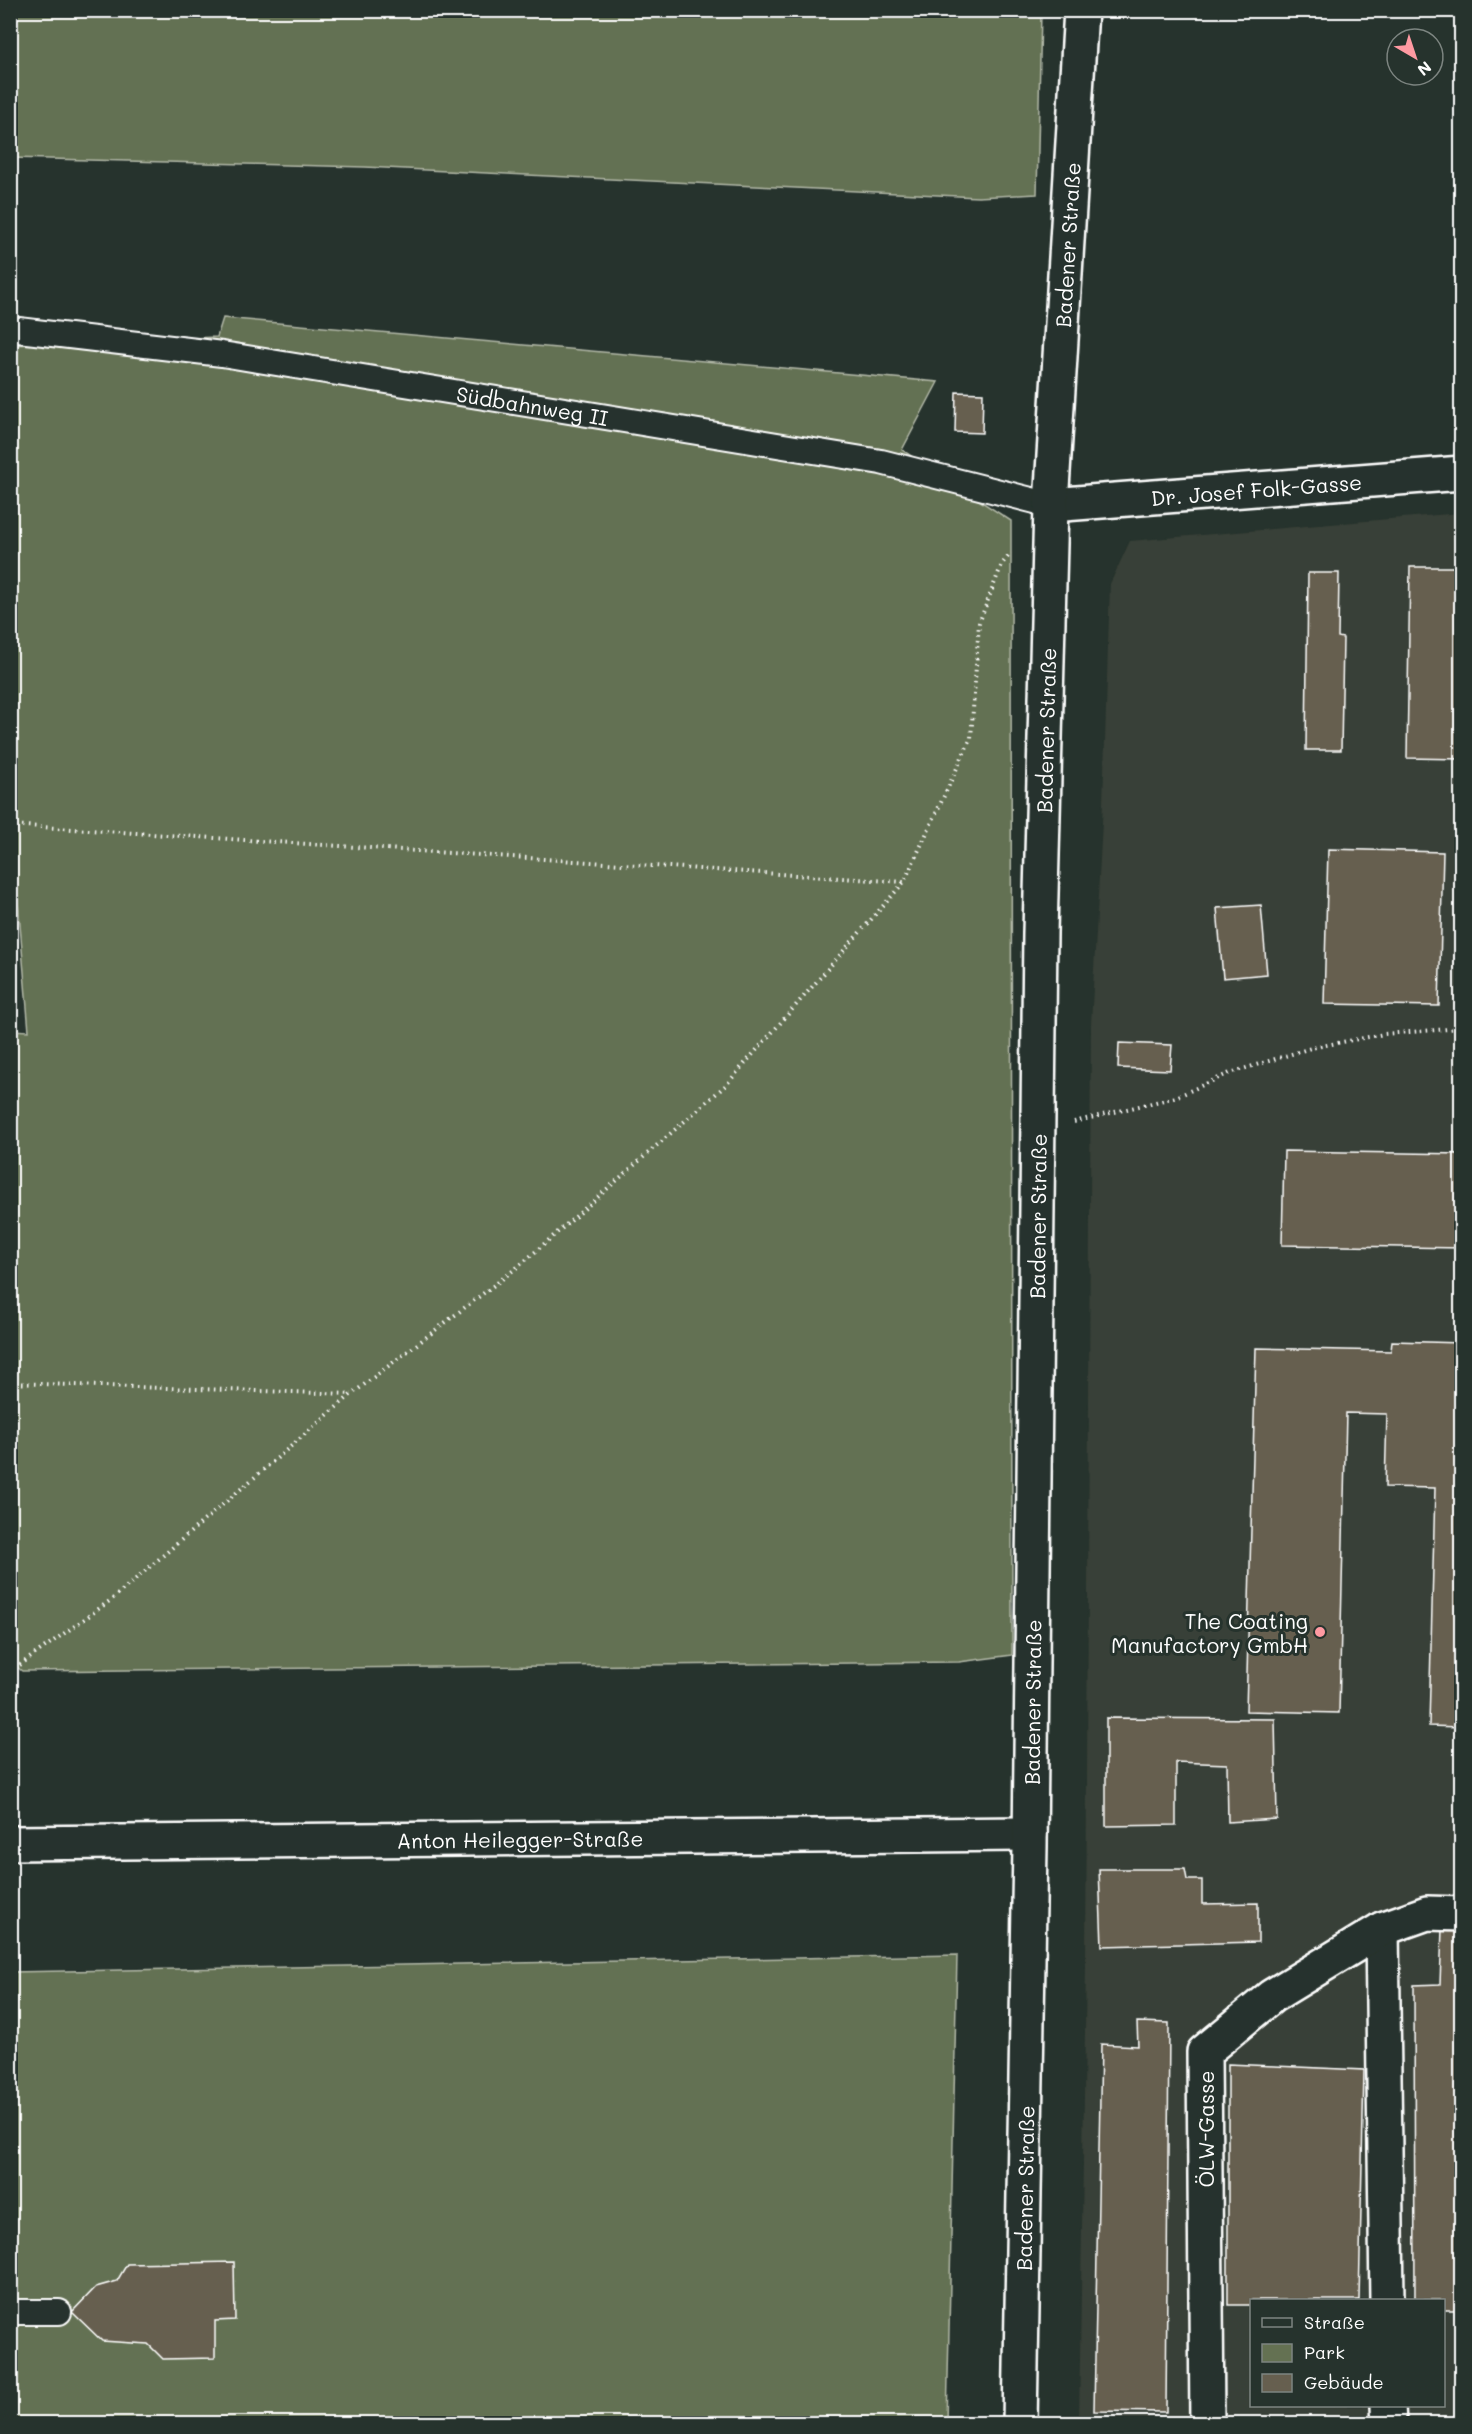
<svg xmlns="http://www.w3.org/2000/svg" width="1472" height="2434" font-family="Mali,sans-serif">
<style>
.built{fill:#394037;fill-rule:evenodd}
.green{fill:#647152;stroke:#b2b8a8;stroke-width:1.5}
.building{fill:#665f4f;stroke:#fff;stroke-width:1.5}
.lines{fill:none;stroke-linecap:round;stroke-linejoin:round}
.lane-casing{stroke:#fff;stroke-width:28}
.street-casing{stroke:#fff;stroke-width:38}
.primary-casing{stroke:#fff;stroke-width:38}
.path{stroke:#fff;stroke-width:4;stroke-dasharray:1.5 4.5;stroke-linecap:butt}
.lane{stroke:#26332d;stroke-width:24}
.street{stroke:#26332d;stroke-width:33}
.primary{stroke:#26332d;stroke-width:33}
.poi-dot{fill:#ff9aa2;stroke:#26332d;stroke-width:2}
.labels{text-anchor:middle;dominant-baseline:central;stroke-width:6;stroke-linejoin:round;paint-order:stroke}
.street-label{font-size:21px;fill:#fff;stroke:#26332d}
.poi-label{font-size:21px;fill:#fff;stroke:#26332d;text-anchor:end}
</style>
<rect width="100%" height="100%" fill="#26332d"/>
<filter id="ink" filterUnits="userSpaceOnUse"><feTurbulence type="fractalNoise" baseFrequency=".0167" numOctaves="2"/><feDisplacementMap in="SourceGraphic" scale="12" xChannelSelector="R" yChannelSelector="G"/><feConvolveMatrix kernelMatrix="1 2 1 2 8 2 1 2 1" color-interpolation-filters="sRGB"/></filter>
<g filter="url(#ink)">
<path class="built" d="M1461,513V2423L1079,2424L1086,1965L1091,1025L1103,804L1110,584L1130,541ZM1252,2300H1444V2406H1252Z"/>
<path class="green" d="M11,10L1041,11L1037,194L978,197L365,167L11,158Z
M223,318L938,382L902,450L1011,521L1012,1655L959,1662L22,1671L11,1662L10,1030L29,1031L17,890H10V345L217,337Z
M957,1955L947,2423H11L10,1972Z"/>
<path class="building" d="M956,392L983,393L982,433L955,432Z
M1410,567H1462V759L1407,758Z
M1308,573H1339L1338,637L1343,638L1341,750H1306Z
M1328,849L1443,852L1439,1006L1324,1004Z
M1261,905L1267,974L1223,978L1217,908Z
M1119,1043L1172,1045L1170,1070L1118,1068Z
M1284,1151L1462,1154V1248L1282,1245Z
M1392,1341L1462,1343V1727L1429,1726L1435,1488L1385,1487L1387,1414L1346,1413L1339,1713L1246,1711L1256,1348L1391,1351Z
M1106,1718L1275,1719L1277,1819L1228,1822L1227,1764L1176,1762V1825L1106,1826Z
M1458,1806H1462V1891H1458Z
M1099,1869H1185L1187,1880H1202V1904L1258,1903V1942L1102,1946Z
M1442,1929H1462V2310H1444V2300H1415L1414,1985L1440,1984Z
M1137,2022L1169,2023L1166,2412L1094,2411L1101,2044L1138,2046Z
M1228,2064L1364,2070L1359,2300H1252V2305H1228Z
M234,2262L235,2320L215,2321V2358L163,2359L148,2344L102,2341L72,2312L96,2287L117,2281L127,2264Z"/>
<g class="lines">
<defs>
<g id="lane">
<path id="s1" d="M10,329L222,354L881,462L1051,505"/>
<path d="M10,2312H59"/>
</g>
<g id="street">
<path id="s2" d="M1051,505L1462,473"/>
<path id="s3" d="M10,1843L1030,1834"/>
<path d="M1382,1929L1387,2300"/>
<path d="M1388,2406L1389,2424"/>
<path d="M1207,2424L1204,2052L1272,1996L1382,1929L1427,1913L1462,1914"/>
</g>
<g id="primary">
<path id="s4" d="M1020,2424L1030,1846L1040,933L1051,505L1081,10"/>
</g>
</defs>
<use href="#lane" class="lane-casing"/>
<use href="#street" class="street-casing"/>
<use href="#primary" class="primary-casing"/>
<path class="path" d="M10,825L904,882
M1074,1122L1176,1097L1230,1073L1311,1048L1384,1034L1462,1028
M10,1383L352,1394
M10,1672L111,1600L352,1394L519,1266L726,1085L904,882L971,738L979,623L1002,564L1011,553"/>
<use href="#lane" class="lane"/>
<use href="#street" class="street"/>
<use href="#primary" class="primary"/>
</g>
</g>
<circle class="poi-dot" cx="1320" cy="1632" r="6"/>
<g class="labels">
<g class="street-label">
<text stroke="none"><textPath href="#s4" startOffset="2180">Badener Straße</textPath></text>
<text stroke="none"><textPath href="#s1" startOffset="528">Südbahnweg II</textPath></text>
<text stroke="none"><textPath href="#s2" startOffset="206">Dr. Josef Folk-Gasse</textPath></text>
<text stroke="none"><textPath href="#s4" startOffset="1694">Badener Straße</textPath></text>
<text stroke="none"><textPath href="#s4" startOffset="1208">Badener Straße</textPath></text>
<text stroke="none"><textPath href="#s4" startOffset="722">Badener Straße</textPath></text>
<text stroke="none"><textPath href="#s3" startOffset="510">Anton Heilegger-Straße</textPath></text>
<text transform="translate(1205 2129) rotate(-90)">ÖLW-Gasse</text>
<text stroke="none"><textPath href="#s4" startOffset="236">Badener Straße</textPath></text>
</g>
<g class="poi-label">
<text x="1308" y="1620">The Coating<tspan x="1308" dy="24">Manufactory GmbH</tspan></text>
</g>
</g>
<rect width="1472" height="2434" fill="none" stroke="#26332d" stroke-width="36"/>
<rect x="18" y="18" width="1436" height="2398" fill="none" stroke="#fff" stroke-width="2" filter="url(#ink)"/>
<rect x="1250" y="2299" width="195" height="108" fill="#26332d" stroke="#7d8581" stroke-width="1.5"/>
<rect x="1262" y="2318" width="30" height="9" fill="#26332d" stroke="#7d8581" stroke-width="1.5"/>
<text x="1304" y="2329" font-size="18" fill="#ffffff">Straße</text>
<rect x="1262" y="2344" width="30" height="18" fill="#647152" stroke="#7d8581" stroke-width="1.5"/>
<text x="1304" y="2359" font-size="18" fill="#ffffff">Park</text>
<rect x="1262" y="2374" width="30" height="18" fill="#665f4f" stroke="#7d8581" stroke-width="1.5"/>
<text x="1304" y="2389" font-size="18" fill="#ffffff">Gebäude</text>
<g transform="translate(1415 57) rotate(141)"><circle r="28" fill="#26332d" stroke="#7d8581" stroke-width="1.5"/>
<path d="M0-4.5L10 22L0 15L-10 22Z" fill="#ff9aa2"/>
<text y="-9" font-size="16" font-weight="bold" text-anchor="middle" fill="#ffffff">N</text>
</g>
</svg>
